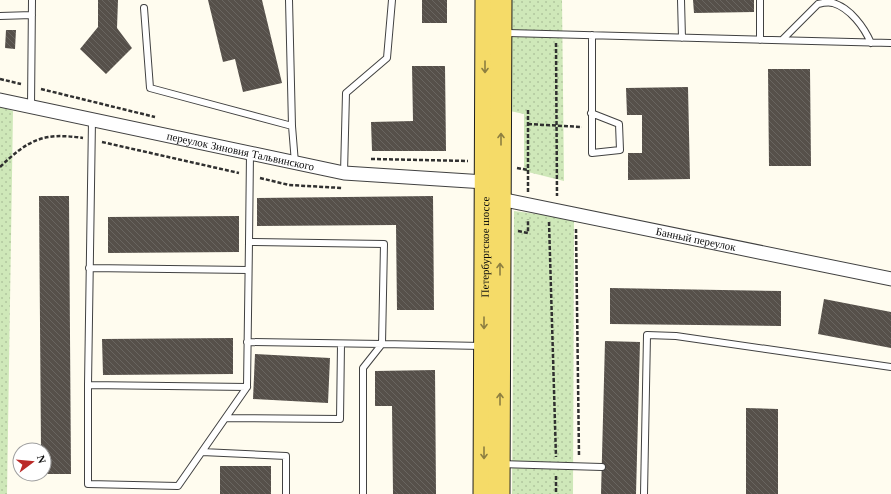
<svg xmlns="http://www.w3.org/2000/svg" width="891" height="494" font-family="'Times New Roman',serif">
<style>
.grass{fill:url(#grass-dots)}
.building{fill:url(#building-back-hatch)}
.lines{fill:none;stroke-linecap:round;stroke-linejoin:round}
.service-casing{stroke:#414141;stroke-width:8}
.minor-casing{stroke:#414141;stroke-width:15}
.primary-casing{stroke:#1f1f1f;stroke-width:23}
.path{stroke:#303030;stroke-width:2.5;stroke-dasharray:4 2;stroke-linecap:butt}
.service{stroke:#fff;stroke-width:6}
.minor{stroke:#fff;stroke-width:13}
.primary{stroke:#f5db68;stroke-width:21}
.oneway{stroke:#8d7f40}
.labels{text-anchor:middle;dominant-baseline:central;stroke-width:4;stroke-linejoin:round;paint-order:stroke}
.street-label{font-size:11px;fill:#0e0e0e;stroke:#fff}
</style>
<defs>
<pattern id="grass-dots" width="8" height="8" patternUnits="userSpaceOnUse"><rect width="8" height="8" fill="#cfe8b9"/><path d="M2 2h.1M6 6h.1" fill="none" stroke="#b1c69e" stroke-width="1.8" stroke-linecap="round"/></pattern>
<pattern id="building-back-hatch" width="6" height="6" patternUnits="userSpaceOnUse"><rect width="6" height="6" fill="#56504a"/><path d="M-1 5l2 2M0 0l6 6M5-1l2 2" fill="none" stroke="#696560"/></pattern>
</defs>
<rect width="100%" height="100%" fill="#fffcef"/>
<path class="grass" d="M509,0H562L564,181L524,171V114L510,111Z
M0,106L13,111L7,494H0Z
M514,211L574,219L573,494H512Z"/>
<path class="building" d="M98,0H118L117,28L132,48L106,74L80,49L98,27Z
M208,0H262L282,83L243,92L235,59L223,62Z
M422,0H447V23H422Z
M693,0H754V12L694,13Z
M6,30H16L15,49L5,48Z
M412,66H445L446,151H372L371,122L413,121Z
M768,69H810L811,166H769Z
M688,87L690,179L628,180V153H642V115H627L626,88Z
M39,196H69L71,474H44V450H41Z
M433,196L434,310H397L396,225L257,226V198Z
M239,216V252L108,253V217Z
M610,288L781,291V326L610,324Z
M824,299L891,312V348L818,334Z
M233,338V374L103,375L102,339Z
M605,341L640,342L636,494H601Z
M255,354L330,358L328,403L253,399Z
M435,370L436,494H393L392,406H375V371Z
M746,408L778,409V494H746Z
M220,466H271V494H220Z"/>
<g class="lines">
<defs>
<path id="service" d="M289,0L292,126
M681,0L682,38
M144,8L150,88L292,126L295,163
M0,16L32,15
M505,33L891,43
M760,40V0
M782,40L818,4C822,3 829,2 833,3C850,8 864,27 871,43
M31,106L32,0
M591,113L619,124L620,150L592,153V35
M92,120L88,385L247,387L249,242
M250,153L249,242L384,244L382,344L482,346
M344,173L346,93L387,58L392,0
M89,268L248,270
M247,342L382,344
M88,385V484L178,486L247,387
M227,418L340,419L341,344
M202,452L286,456V494
M503,464L602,467
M363,494V368L382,344
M644,494L647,335L676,336L891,367"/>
<g id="minor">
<path id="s1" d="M0,100L344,173L485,182"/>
<path id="s2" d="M500,199L891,279"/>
</g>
<g id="primary">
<path id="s3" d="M484,494L486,0"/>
<path d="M499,494L501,0"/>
</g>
</defs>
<use href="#service" class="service-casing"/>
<use href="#minor" class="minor-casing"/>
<use href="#primary" class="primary-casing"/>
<path class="path" d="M556,43L557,196
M0,79L21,84
M41,89L155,117
M528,124L582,127
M102,142L239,173
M371,159L468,161
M0,167C28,140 43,132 83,138
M517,168L528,170
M260,178L289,185L342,188
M528,192V109
M549,222L556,457
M576,229L579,456
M518,231L528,233V219
M556,476V494"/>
<use href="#service" class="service"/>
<use href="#minor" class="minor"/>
<use href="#primary" class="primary"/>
</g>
<defs><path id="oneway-shaft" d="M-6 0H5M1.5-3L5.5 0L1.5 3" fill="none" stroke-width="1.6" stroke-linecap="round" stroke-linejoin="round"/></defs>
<g class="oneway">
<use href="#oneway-shaft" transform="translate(485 67) rotate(90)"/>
<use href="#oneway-shaft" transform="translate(501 139) rotate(-90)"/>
<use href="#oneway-shaft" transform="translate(500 269) rotate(-90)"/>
<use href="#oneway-shaft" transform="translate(484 323) rotate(90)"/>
<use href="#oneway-shaft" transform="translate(500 399) rotate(-90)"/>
<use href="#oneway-shaft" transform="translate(484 453) rotate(90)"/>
</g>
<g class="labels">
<g class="street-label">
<text stroke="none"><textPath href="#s1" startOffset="246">переулок Зиновия Тальвинского</textPath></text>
<text stroke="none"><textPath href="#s2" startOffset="200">Банный переулок</textPath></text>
<text stroke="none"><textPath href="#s3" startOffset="247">Петербургское шоссе</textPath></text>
</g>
</g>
<g transform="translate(32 462) rotate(74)"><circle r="19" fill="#ffffff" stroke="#9f9f9f"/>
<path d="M0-3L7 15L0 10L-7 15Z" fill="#bb2a28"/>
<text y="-6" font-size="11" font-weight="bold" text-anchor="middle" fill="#0e0e0e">N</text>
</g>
</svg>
